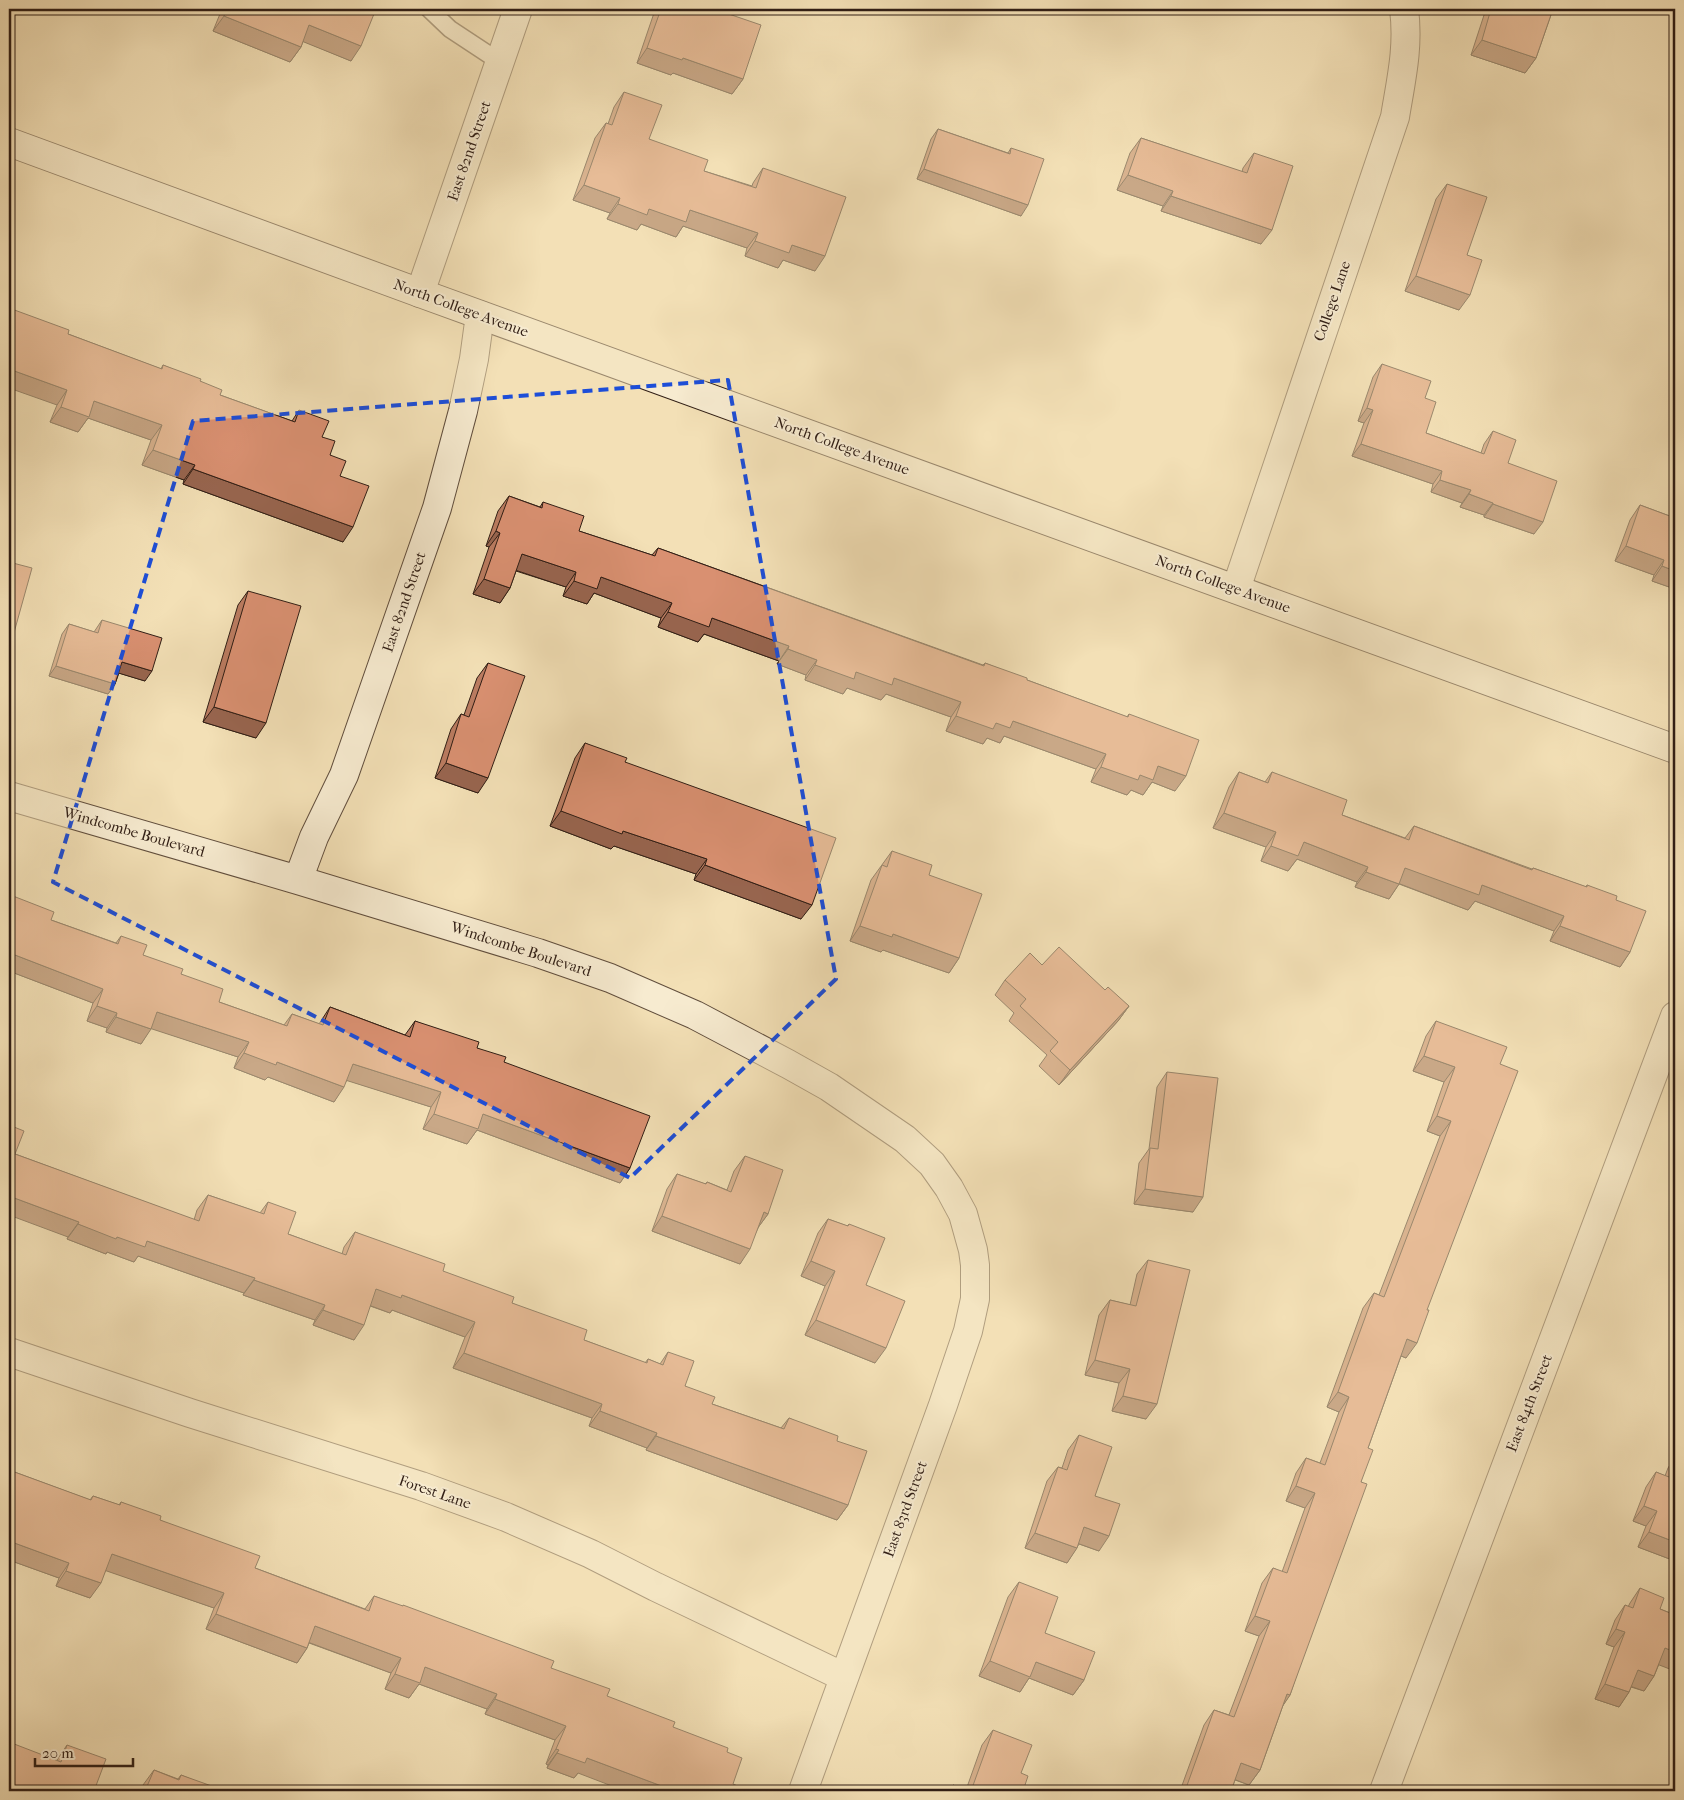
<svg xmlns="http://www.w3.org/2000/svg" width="1684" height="1800" font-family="'IM FELL French Canon',serif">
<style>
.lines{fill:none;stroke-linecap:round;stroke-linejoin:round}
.service-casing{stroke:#614e3d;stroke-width:19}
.minor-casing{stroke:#614e3d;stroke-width:30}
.tertiary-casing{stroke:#614e3d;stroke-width:30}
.secondary-casing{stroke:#301e15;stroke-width:30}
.service{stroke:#f7ebd0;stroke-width:16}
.minor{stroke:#f7ebd0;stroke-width:28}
.tertiary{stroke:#f7ebd0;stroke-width:28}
.secondary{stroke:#f7ebd0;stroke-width:28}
.wall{fill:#bb7c61;stroke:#301e15}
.shaded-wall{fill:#98654f;stroke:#301e15}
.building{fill:#d99071;stroke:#301e15}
.marked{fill:none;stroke:#1d4ed8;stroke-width:4;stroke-dasharray:10 6;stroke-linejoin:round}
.labels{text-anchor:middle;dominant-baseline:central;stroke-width:4;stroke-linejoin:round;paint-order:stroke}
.street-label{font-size:15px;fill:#301e15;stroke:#f7ebd0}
</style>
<rect width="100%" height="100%" fill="#f3e0b6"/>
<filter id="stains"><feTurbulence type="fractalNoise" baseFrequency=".004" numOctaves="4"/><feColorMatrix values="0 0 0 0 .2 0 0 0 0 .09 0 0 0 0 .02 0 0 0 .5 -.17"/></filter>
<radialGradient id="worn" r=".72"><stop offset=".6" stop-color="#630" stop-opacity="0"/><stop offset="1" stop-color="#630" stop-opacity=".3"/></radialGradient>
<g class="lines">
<defs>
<path id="service" d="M429,9L450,29L500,62"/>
<path id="minor" d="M1236,589L1395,117C1401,80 1409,47 1404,9
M9,796L298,880L538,953L610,978L695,1015L788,1064L829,1087L905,1139L932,1164L949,1188L963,1214L973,1250L975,1265V1299L968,1331L943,1405L803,1791
M298,880L314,837L344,775L437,508L463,411L474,359L480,315
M9,1352L190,1413L421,1486L506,1517L591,1554L656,1587L844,1677
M1384,1791L1675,1016"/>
<path id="tertiary" d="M420,293L518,9"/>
<path id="secondary" d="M9,142L420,293L1675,749"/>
</defs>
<use href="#service" class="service-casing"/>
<use href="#minor" class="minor-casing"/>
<use href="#tertiary" class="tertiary-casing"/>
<use href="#secondary" class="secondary-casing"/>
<use href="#service" class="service"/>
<use href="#minor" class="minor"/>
<use href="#tertiary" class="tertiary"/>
<use href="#secondary" class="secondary"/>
</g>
<path class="wall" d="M222,9H376L351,61L303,41L301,47L290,62L213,31Z
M642,9H721L720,11L743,79L732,94L673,73L671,75L637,63L654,13Z
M1486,9H1553L1536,58L1525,73L1471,55Z
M624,92L649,139L704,171L752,186L753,183L763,168L815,271L783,260L778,268L745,256L747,248L683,226L676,237L641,224L637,230L607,219L610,213L573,200L595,138L606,123L608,124L614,107Z
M938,129L1008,153L1011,148L1021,216L917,179L931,139Z
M1141,138L1242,172L1243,168L1254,153L1261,244L1161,211L1163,206L1117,190L1130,153Z
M1447,184L1467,255L1459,310L1405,291L1436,199Z
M68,334L161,369L163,365L200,381L220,395L292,421L299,410L322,437L330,455L340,476L343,542L183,484L184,480L142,465L151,440L88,418L78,432L50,422L57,405Z
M1382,364L1425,398L1426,433L1481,453L1484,444L1493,431L1508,463L1534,534L1484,517V515L1460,507L1462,503L1431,492L1433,484L1352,456L1364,423L1358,421L1373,377Z
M509,496L540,507L543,502L579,531L652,555L658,548L983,665L985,663L1027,680L1127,717L1129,714L1175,791L1152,782L1143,795L1131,790L1127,795L1091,782L1096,769L1004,736L1000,743L987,738L983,744L946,731L951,717L886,694L881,700L847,688L843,694L805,680L806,675L777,664L779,661L704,634L698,642L658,627L661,618L594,593L587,604L563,596L566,587L516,571L510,588L500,603L473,594L489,547L486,546L498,511Z
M1640,505L1675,518V589L1652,581L1654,575L1615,561L1630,520Z
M248,591L256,738L203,722L238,605Z
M102,620L145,681L119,673L115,684L108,694L49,676L62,634L69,624L94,632Z
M488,663L478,793L435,778L451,729L461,714L464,715L477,678Z
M585,743L625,762L801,919L694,880L696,874L614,846L611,849L550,826L575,758Z
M1239,772L1265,782L1272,772L1342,815L1405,838L1414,826L1532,869L1533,868L1586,887L1587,885L1616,900L1630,952L1620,967L1550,941L1554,931L1475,901L1468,910L1399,884L1389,899L1355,887L1357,882L1297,859L1288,871L1261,861L1266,847L1213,828L1229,787Z
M892,851L929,875L959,958L949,973L883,950L881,952L850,941L871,880Z
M13,896L51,920L116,943L121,936L143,955L181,974L219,1002L284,1025L292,1014L319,1024L330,1007L405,1035L415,1021L477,1048L504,1062L630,1168L620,1183L477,1130L467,1144L423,1129L431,1107L347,1080L334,1102L268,1077L265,1080L234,1068L238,1057L151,1028L141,1044L106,1032L107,1028L87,1021L93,1003L9,971V903Z
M1042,965L1105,990L1129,1006L1118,1021L1059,1085L1039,1066L1047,1055L1009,1021L1014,1013L995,995L1005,980Z
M1436,1021L1500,1064L1406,1358L1401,1356L1368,1448L1361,1482L1290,1695L1283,1705L1260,1770L1249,1785L1235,1780L1231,1791H1180L1204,1725L1214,1710L1229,1715L1259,1636L1245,1631L1262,1583L1273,1568L1282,1572L1305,1508L1286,1501L1296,1473L1306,1458L1320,1463L1339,1412L1327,1407L1363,1308L1374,1293L1379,1295L1440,1136L1427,1131L1444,1082L1413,1071L1426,1036Z
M1167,1072L1193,1212L1134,1204L1139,1163L1149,1149L1157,1087Z
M15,1154L194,1220L197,1210L208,1195L260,1213L268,1202L288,1234L342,1254L344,1247L355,1232L512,1303L584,1340L645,1363L648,1359L660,1364L668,1352L685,1386L712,1404L781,1428L789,1418L837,1441L848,1505L837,1520L646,1450L647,1448L589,1426L592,1418L453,1368L465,1337L392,1310L390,1313L370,1306L354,1340L313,1325L315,1320L243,1295L244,1293L138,1256L134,1262L107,1252L106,1254L67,1239L68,1237Z
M745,1156L768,1214L759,1226L740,1264L652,1231L667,1189L677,1174L705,1184L707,1182L727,1190L734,1171Z
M828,1219L847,1226L849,1224L866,1285L875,1363L805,1335L825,1286L801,1276L818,1233Z
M1148,1260L1146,1419L1112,1411L1119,1383L1085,1375L1099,1315L1110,1300L1130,1305L1137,1274Z
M1079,1435L1095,1496L1099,1551L1079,1544L1067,1563L1025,1548L1047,1481L1058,1467L1062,1468L1068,1450Z
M1675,1457V1561L1638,1547L1646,1526L1633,1521L1646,1487L1656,1472L1665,1476L1668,1468Z
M9,1470L90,1500L93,1496L119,1505L121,1502L160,1520L255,1568L365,1609L374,1596L551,1668L578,1773L574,1778L547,1768L548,1765L546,1764L555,1740L485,1714L487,1709L419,1684L409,1698L385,1689L391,1673L309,1643L307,1648L297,1663L206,1629L214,1608L106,1570L90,1598L56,1586L59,1578L9,1560Z
M1019,1582L1045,1633L1084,1680L1073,1695L1029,1678L1020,1692L979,1676L1008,1597Z
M1640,1588L1660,1609L1675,1615V1671L1659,1664L1654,1676L1644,1691L1631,1687L1629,1692L1619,1707L1595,1699L1614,1647L1606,1644L1615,1620L1625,1605L1628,1607L1630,1603Z
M993,1730L1021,1773L1023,1791H949L953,1785L966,1790L982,1745Z
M67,1745L94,1791L57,1760Z
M154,1770L178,1779L181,1775L219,1791H141L143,1785Z"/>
<path class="shaded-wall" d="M642,9H657L654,13Z
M224,16L301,47L290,62L213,31Z
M309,25L361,46L351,61L299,40Z
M1482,40L1536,58L1525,73L1471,55Z
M647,48L683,58L743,79L732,94L673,73L671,75L637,63Z
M924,169L1028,205L1021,216L917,179Z
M1128,175L1173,191L1163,206L1117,190Z
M584,185L620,198L610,213L573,200Z
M1171,196L1272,230L1261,244L1161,211Z
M618,204L649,209L690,210L758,233L747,248L683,226L676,237L641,224L637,230L607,219Z
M755,241L792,245L825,256L815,271L783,260L778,268L745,256Z
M1416,276L1470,295L1459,310L1405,291Z
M9,369L67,390L57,405L9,388Z
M94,401L162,425L151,440L88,418L78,432L50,422L61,407Z
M1367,408L1373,410L1364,423L1358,421Z
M1361,444L1442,471L1433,484L1352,456Z
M153,450L195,465L184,480L142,465Z
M193,469L353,527L343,542L183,484Z
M1440,480L1471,490L1462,503L1431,492Z
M1469,494L1493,503L1484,515L1460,507Z
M1493,504L1543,522L1534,534L1484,517Z
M496,531L500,533L489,547L486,546Z
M1626,546L1664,560L1654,575L1615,561Z
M522,554L576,572L566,587L512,569Z
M1662,566L1675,571V589L1652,581Z
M601,577L672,603L661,618L594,593L587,604L563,596L574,581Z
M484,579L510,588L500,603L473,594Z
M668,612L712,618L789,646L779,661L704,634L698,642L658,627Z
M788,649L817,660L806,675L777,664Z
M122,662L152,671L145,681L115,672Z
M815,665L894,678L961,702L951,717L886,694L881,700L847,688L843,694L805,680Z
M56,666L115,684L108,694L49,676Z
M214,707L266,723L256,738L203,722Z
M956,716L996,723L1013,721L1106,754L1096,769L1004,736L1000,743L987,738L983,744L946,731Z
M446,763L488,778L478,793L435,778Z
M1158,766L1186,776L1175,791L1152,782L1143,795L1131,790L1127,795L1091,782L1101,767L1140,775Z
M561,811L623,831L707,859L696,874L614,846L611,849L550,826Z
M1224,813L1276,832L1266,847L1213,828Z
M1304,842L1368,867L1357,882L1297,859L1288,871L1261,861L1271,846Z
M705,865L812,905L801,919L694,880Z
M1405,868L1482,885L1564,916L1554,931L1475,901L1468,910L1395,882Z
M1366,872L1399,884L1389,899L1355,887Z
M860,926L893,934L959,958L949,973L883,950L881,952L850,941Z
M1560,926L1630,952L1620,967L1550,941Z
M15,955L103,989L93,1003L9,971V964Z
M97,1006L117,1013L107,1028L87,1021Z
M1129,1006L1118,1021L1059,1085L1070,1070Z
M157,1012L249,1042L238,1057L146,1027Z
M116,1017L151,1029L141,1044L106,1032Z
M244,1053L277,1062L344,1087L334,1102L268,1077L265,1080L234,1068Z
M1424,1056L1455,1067L1444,1082L1413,1071Z
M353,1064L441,1092L431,1107L342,1079Z
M434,1114H483L630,1168L620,1183L477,1130L467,1144L423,1129Z
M1437,1116L1451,1121L1440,1136L1427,1131Z
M1145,1189L1203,1197L1193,1212L1134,1204Z
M9,1196L79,1222L68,1237L9,1215Z
M764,1212L768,1214L757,1229Z
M662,1216L750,1249L740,1264L652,1231Z
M78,1224L117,1237L147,1241L255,1278L244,1293L138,1256L134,1262L107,1252L106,1254L67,1239Z
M811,1261L835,1271L825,1286L801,1276Z
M254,1280L325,1305L315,1320L243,1295Z
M376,1289L402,1295L475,1322L465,1337L392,1310L390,1313L366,1304Z
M323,1310L364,1325L354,1340L313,1325Z
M816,1320L886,1348L875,1363L805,1335Z
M1407,1339L1417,1343L1406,1358L1397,1354Z
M464,1353L602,1404L592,1418L453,1368Z
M1095,1360L1130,1369L1119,1383L1085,1375Z
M1338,1392L1349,1397L1339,1412L1327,1407Z
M1123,1396L1157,1404L1146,1419L1112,1411Z
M600,1411L657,1433L647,1448L589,1426Z
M656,1436L848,1505L837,1520L646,1450Z
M1296,1486L1315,1493L1305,1508L1286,1501Z
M1644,1506L1657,1511L1646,1526L1633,1521Z
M1084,1527L1109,1536L1099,1551L1074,1542Z
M1649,1532L1675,1542V1561L1638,1547Z
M1035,1533L1077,1548L1067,1563L1025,1548Z
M9,1541L69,1563L59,1578L9,1560Z
M112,1554L224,1593L214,1608L101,1569Z
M66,1571L101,1583L90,1598L56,1586Z
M216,1614L307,1648L297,1663L206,1629Z
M1255,1616L1270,1621L1259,1636L1245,1631Z
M315,1626L401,1658L391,1673L305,1641Z
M1616,1629L1625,1632L1614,1647L1606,1644Z
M1665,1648L1675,1652V1671L1654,1663Z
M990,1661L1036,1662L1084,1680L1073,1695L1029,1678L1020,1692L979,1676Z
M425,1667L497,1694L487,1709L419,1684L409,1698L385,1689L395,1674Z
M1638,1670L1654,1676L1644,1691L1627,1685Z
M1605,1684L1629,1692L1619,1707L1595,1699Z
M1287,1694L1290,1695L1280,1710Z
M495,1699L566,1726L555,1740L485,1714Z
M556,1749L559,1750L548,1765L546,1764Z
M557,1753L587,1758L675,1791H625L578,1773L574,1778L547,1768Z
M1241,1763L1260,1770L1249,1785L1231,1778Z"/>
<path class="building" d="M227,9H376L361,46L309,25L301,47L224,16Z
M661,9H721L720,11L761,25L743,79L683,58L682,60L647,48Z
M1491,9H1553L1536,58L1482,40Z
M624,92L662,105L649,139L708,160L704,171L756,188L763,168L846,197L825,256L792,245L789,253L755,241L758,233L690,210L686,222L649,209L647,215L618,204L620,198L584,185L606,123L612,125Z
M938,129L1010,154L1011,148L1044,159L1028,205L924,169Z
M1141,138L1247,173L1254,153L1293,166L1272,230L1171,196L1173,191L1128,175Z
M1447,184L1487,197L1467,255L1482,260L1470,295L1416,276Z
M9,308L69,330L68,334L162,369L163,365L201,379L200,381L222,390L220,395L295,422L299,410L329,421L322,437L335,441L330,455L346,461L340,476L369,486L353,527L193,469L195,465L153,450L162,425L94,401L89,417L61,407L67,390L9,369Z
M1382,364L1431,381L1425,398L1436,402L1426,433L1484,454L1493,431L1516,440L1508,463L1557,481L1543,522L1493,504V503L1469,494L1471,490L1440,480L1442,471L1361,444L1373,410L1367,408Z
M509,496L542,508L543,502L584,516L579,531L655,556L658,548L984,666L985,663L1027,678V680L1128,717L1129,714L1199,740L1186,776L1158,766L1153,780L1140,775L1138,780L1101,767L1106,754L1013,721L1010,728L996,723L993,729L956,716L961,702L894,678L892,685L856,672L854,679L815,665L817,660L788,649L789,646L712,618L709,627L668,612L672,603L601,577L597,589L574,581L576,572L522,554L510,588L484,579L500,533L496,531Z
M1640,505L1675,518V571L1662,566L1664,560L1626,546Z
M9,562L32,568L10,647H9Z
M248,591L301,606L266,723L214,707Z
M102,620L162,638L152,671L122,662L115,684L56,666L69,624L98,633Z
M488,663L525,676L488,778L446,763L461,714L469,717Z
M585,743L627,758L625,762L836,838L812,905L705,865L707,859L623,831L622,834L561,811Z
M1239,772L1268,783L1272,772L1347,800L1342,815L1409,840L1414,826L1532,870L1533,868L1587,887V885L1617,896L1616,900L1646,911L1630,952L1560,926L1564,916L1482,885L1479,895L1405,868L1399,884L1366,872L1368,867L1304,842L1298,856L1271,846L1276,832L1224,813Z
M892,851L932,865L929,875L982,894L959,958L893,934L892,937L860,926L882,865L887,867Z
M13,896L54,912L51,920L118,944L121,936L147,945L143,955L183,969L181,974L223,989L219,1002L287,1026L292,1014L323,1025L330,1007L410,1037L415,1021L479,1042L477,1048L506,1057L504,1062L650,1116L630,1168L483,1114L478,1129L434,1114L441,1092L353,1064L344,1087L277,1062L276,1065L244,1053L249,1042L157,1012L151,1029L116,1017L117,1013L97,1006L103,989L15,955L9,971V904Z
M1059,947L1105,990L1108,987L1129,1006L1070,1070L1050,1051L1058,1042L1020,1006L1026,999L1005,980L1030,953L1042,965Z
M1436,1021L1507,1047L1500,1064L1518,1071L1427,1310H1429L1417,1343L1407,1339L1368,1448L1373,1450L1361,1482L1367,1484L1290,1695L1287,1694L1260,1770L1241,1763L1231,1791H1185L1214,1710L1234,1717L1270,1621L1255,1616L1273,1568L1287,1573L1315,1493L1296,1486L1306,1458L1325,1465L1349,1397L1338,1392L1374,1293L1384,1297L1451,1121L1437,1116L1455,1067L1424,1056Z
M1167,1072L1218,1078L1203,1197L1145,1189L1150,1148L1158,1149Z
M9,1125L24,1131L15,1154L199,1221L208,1195L264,1214L268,1202L296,1212L288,1234L346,1255L355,1232L445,1264L443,1271L514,1297L512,1303L587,1330L584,1340L647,1363L648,1359L663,1365L668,1352L694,1361L685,1386L715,1397L712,1404L784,1429L789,1418L838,1436L837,1441L867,1451L848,1505L656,1436L657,1433L600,1411L602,1404L464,1353L475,1322L402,1295L401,1298L376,1289L364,1325L323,1310L325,1305L254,1280L255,1278L147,1241L145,1247L117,1237L116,1239L78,1224L79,1222L9,1196Z
M745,1156L783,1170L768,1214L764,1212L750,1249L662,1216L677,1174L706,1184L707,1182L731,1192Z
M828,1219L848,1226L849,1224L885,1238L866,1285L905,1301L886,1348L816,1320L835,1271L811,1261Z
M1148,1260L1190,1270L1157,1404L1123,1396L1130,1369L1095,1360L1110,1300L1136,1306Z
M1079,1435L1112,1447L1095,1496L1120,1504L1109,1536L1084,1527L1077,1548L1035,1533L1058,1467L1067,1470Z
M1675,1461V1542L1649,1532L1657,1511L1644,1506L1656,1472L1669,1477Z
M9,1470L91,1500L93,1496L120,1505L121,1502L161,1516L160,1520L260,1556L255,1568L369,1611L374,1596L403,1606V1605L554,1661L551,1668L610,1689L607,1696L675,1722L673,1727L728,1748L727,1752L742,1758L733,1784L740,1787L739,1791H675L587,1758L585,1763L557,1753L559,1750L556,1749L566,1726L495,1699L497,1694L425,1667L420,1683L395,1674L401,1658L315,1626L307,1648L216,1614L224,1593L112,1554L101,1583L66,1571L69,1563L9,1541Z
M1019,1582L1058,1597L1045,1633L1095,1652L1084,1680L1036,1662L1030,1677L990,1661Z
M1640,1588L1664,1598L1660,1609L1675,1615V1652L1665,1648L1654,1676L1638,1670L1629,1692L1605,1684L1625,1632L1616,1629L1625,1605L1633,1608Z
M993,1730L1032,1745L1021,1773L1028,1776L1023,1791H971Z
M9,1742L61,1762L67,1745L106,1759L94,1791H9Z
M154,1770L179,1780L181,1775L220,1789L219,1791H145Z
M953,1785L969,1791H951Z"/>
<path d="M0 0H1684V1800H0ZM728,380L836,979L630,1178L53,882L193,421Z" fill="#f3e0b6" fill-opacity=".55" fill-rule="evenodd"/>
<path class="marked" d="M728,380L836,979L630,1178L53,882L193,421Z"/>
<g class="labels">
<g class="street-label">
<text transform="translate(469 151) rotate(-71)">East 82nd Street</text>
<text transform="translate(1332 301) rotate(-71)">College Lane</text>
<text transform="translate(461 308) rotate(20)">North College Avenue</text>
<text transform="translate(842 446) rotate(20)">North College Avenue</text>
<text transform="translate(1223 584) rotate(20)">North College Avenue</text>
<text transform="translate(404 602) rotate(-71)">East 82nd Street</text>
<text transform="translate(134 832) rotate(16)">Windcombe Boulevard</text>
<text transform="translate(521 949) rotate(18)">Windcombe Boulevard</text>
<text transform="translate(1529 1403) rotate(-69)">East 84th Street</text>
<text transform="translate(435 1492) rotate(19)">Forest Lane</text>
<text transform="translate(905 1509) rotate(-70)">East 83rd Street</text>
</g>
</g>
<rect width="1684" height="1800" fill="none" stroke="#f3e0b6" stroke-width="30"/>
<rect x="10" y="10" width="1664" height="1780" fill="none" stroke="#301e15" stroke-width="2.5"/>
<rect x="15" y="15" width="1654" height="1770" fill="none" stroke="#301e15"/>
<path d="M35 1758v8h98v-8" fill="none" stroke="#301e15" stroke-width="2.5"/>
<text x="42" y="1758" font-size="15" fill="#301e15" stroke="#f7ebd0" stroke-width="4" paint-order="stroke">20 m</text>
<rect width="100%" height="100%" filter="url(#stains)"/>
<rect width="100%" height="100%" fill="url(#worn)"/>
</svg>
